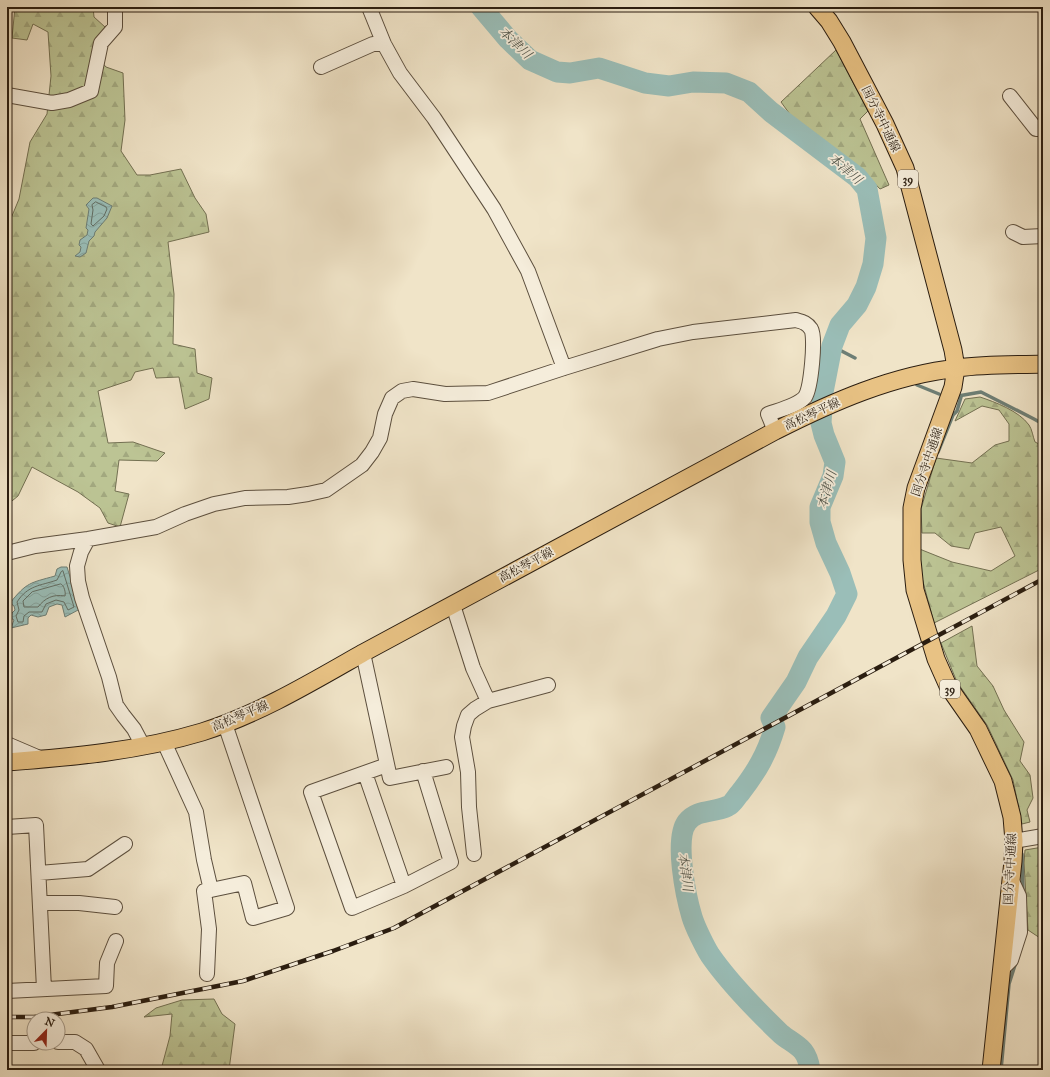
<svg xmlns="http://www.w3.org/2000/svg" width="1050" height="1077" font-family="'IM FELL Great Primer','Noto Serif JP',serif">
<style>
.forest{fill:url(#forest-firs);stroke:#737052}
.water{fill:url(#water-waves);stroke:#6d7e75}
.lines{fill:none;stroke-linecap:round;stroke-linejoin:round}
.shore{stroke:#626e64;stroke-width:1}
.stream{stroke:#6d7e75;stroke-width:3.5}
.river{stroke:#9abeb8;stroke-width:21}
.minor-casing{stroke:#5c4f3e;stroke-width:16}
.major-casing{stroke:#2a1d10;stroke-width:19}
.minor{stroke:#f5eddb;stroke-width:14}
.major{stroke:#e8c284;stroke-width:17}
.rail-casing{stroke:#2a1d10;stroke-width:4.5}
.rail{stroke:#f5eddb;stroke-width:3;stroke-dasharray:9;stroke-linecap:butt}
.labels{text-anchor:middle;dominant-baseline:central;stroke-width:3.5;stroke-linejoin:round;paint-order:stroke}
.shield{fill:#f5eddb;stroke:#675b4d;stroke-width:1}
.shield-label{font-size:11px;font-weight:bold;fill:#2a1d10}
.street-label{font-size:12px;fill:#2a1d10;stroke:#f5eddb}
.water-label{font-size:13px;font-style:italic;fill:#51554b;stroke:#f5eddb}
</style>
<defs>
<pattern id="forest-firs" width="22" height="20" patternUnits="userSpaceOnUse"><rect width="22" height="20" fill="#bcc494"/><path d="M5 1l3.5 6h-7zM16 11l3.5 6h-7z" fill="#a2a87f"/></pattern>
<pattern id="water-waves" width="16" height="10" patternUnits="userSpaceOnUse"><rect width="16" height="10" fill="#9abeb8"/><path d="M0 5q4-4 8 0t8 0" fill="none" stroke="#85a39d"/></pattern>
</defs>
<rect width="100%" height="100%" fill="#f0e4c8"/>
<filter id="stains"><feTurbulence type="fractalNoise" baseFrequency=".005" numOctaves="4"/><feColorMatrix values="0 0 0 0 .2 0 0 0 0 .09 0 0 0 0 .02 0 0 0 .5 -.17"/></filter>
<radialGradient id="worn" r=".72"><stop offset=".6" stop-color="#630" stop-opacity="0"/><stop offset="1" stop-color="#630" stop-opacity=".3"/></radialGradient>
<path class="forest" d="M15,7H93L94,17L105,27L94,53L106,67L123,73L125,120L121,151L137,175H150L181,169L195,198L206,214L209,232L168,242L174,294L173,344L195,349L197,373L212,378L209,399L185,409L179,377L156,378L153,368L135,372L131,380L98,391L108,443L133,442L165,453L157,461L119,460L115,491L129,494L120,527L108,523L100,508L78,492L32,467L18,496L7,505V228L19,199L30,142L47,114L51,76L48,32L33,24L27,40L12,38Z
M836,50L868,111L860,119L889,185L880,189L860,168L797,124L781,102Z
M980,397C995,402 1019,411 1029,425C1032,429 1033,437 1035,442L1043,446V568L934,623L921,574L917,548L952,562L991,571L1015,556L1001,527L975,533L969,549L951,546L935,533H922L921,509L936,458L972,463L995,445L1009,441V424L999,410L982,406L955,421L965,399Z
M972,626L977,666L993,686L1004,710L1024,742L1020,761L1030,775L1033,798L1027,810L1030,822L1022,824L1013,780L987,725L957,682L941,643Z
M1043,847V940L1028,930L1024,863L1025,850Z
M214,999L222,1014L235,1024L229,1070H174L162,1066L170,1036L172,1014L144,1017L156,1008L182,1000Z"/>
<path class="water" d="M93,198H97L112,206L107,218L95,232L94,236L89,241L86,253L80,257L75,256L80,252L81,247L79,245L80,240L87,235L88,230L86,228L89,209L86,205Z
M61,567H67L80,609L65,617L62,605L57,604L49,607L46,615L38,617L31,615L28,618V624L11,628L14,620L11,618L12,613L15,610L14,606L10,603C27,582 30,583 55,576L57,569Z"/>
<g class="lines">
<path class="shore" d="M96,202L106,207L107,209L104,216L93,226L91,224L93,210L92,205Z
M63,571L74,607L68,610L64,602L56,600L46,604L42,612H29L24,616L23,622H18L16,616L19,610L17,602C28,585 40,586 57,580L61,572Z
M61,584C64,585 66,593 65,596C53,594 45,598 38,607H24L23,601L32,592Z"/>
<path class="stream" d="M832,346L855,358
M917,385L939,394
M958,396L981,392L1034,419L1043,424
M938,452L953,415L957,411L961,397
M1022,854L1023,892
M1001,1070L1009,984L1016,962"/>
<path class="river" d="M481,7L508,39L530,60L557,72L570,73L599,68L645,83L669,86L693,82L726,83L749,92L771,112L857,177L867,189L876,238L873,264L866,287L857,305L840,325L832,346L823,392L821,423L824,435L835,462L833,476L820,507V522L826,543L840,573L847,594L836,616L808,657L796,682L771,718L775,727C767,754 757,771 740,793C736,797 733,804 728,806C714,813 697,809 687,822C674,839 686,897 692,917C695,927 705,947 710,955C730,984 756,1010 781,1034C788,1040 797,1044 803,1051C807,1056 809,1063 810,1070"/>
<defs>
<path id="minor" d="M369,7L384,44L400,73L434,118L494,209L528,271L564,368
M321,67L373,44H384
M7,95L52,103L69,100L91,91L101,43L115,27V7
M1010,96L1036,129H1043
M1013,232L1023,237L1043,236
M88,539L81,552L77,566L78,581L82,598L109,677L116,705L123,715L134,729L143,746
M7,553L35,546L88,539L156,527L185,514L214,504L245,498L288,497L308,494L326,490L362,465L372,452L380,438L385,414L392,398L402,391L413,389L445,394L488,393L564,368L658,339L693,332L796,320C803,322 807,323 811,329C816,337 811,388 805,397C797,406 779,410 768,414L775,431
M453,605L473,668L488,701
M363,653L390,778L446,767
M164,742L196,812L204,860L211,890L204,891L209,929L207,974
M7,744L42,759
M387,765L311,792L352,908L404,886L451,862L423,771
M365,773L404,886
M7,827L36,825L44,989
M1014,841L1043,836
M474,854L469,807L468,772L462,737L464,726L468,715L475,709L488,701L548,685
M39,873L88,869L125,844
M211,890L244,883L253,918L287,908L225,724
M41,903H79L115,907
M1002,969L1011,960L1020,932L1019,896L1011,879
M7,991L106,986L107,963L116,941
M58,1042H75L86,1049L98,1070
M7,1043H34"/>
<path id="major" d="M817,7L829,21L842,42L885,124L905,168L953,350L956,368L953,387L916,488L912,508V560L915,590L936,659L948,686L978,729L1003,781L1012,817L1014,841L1013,861L991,1070
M7,762C73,757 139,751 202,732C259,714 312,682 363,653L775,431C832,402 893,375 958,368C986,364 1015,365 1043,364"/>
</defs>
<use href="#minor" class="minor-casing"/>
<use href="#major" class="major-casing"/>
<use href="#minor" class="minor"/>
<use href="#major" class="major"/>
<defs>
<path id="rail" d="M7,1017H34L112,1007L243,981L333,951L394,928L1043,579"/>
</defs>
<use href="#rail" class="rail-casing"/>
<use href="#rail" class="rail"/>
</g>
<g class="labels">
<g class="shield">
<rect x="898" y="170" width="20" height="18" rx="3"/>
<rect x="940" y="680" width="20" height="18" rx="3"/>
</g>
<g class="shield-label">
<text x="908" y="179">39</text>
<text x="950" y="689">39</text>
</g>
<g class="street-label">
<text transform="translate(881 119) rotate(64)">国分寺中通線</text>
<text transform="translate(812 414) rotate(-25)">高松琴平線</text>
<text transform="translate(927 462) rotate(-71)">国分寺中通線</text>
<text transform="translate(526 565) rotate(-28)">高松琴平線</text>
<text transform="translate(240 716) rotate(-23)">高松琴平線</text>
<text transform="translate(1010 869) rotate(-87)">国分寺中通線</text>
</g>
<g class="water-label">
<text transform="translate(515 43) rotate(44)">本津川</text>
<text transform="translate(845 169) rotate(41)">本津川</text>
<text transform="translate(827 490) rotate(-74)">本津川</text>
<text transform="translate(685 872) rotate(82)">本津川</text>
</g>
</g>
<rect width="1050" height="1077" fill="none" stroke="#f0e4c8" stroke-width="24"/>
<rect x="8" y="8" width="1034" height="1061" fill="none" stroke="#2a1d10" stroke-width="2"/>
<rect x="12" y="12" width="1026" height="1053" fill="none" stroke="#2a1d10"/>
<g transform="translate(46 1031) rotate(23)"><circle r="19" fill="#f5eddb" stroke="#a49a8a"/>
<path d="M0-3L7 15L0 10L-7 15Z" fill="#8f2418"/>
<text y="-6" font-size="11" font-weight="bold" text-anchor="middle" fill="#2a1d10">N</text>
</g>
<rect width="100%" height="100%" filter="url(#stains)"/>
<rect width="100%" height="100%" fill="url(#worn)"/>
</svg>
